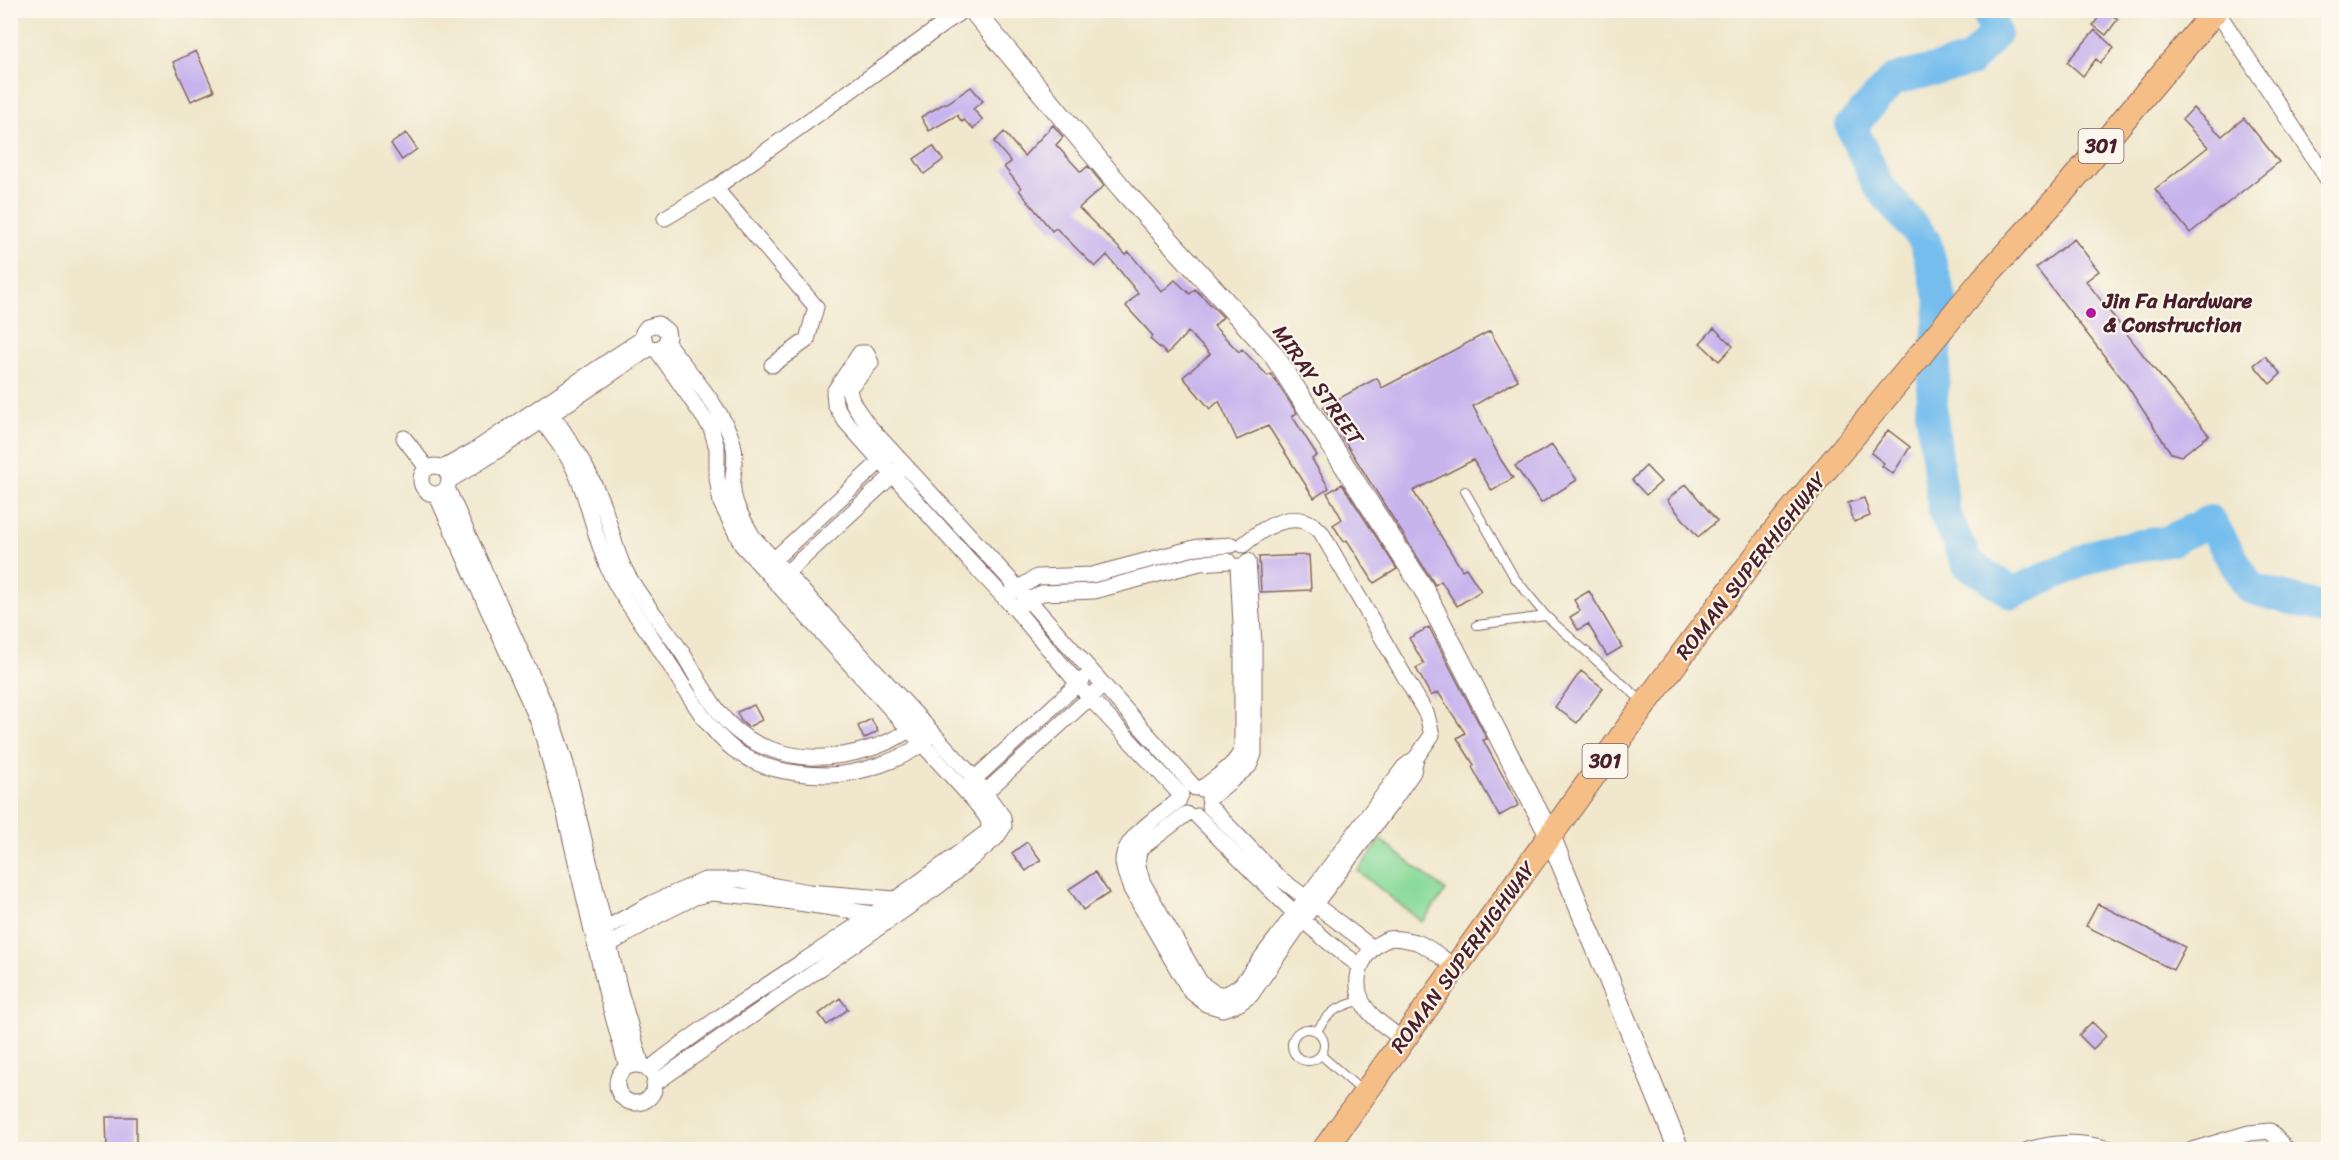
<svg xmlns="http://www.w3.org/2000/svg" width="2339" height="1160" font-family="Sriracha,sans-serif">
<style>
.green{fill:#89da9a;stroke:#6a7c62;stroke-width:1.5}
.lines{fill:none;stroke-linecap:round;stroke-linejoin:round}
.river{stroke:#75bded;stroke-width:32}
.building{fill:#c8b4ed}
.service-casing{stroke:#846563;stroke-width:10}
.minor-casing{stroke:#846563;stroke-width:17}
.tertiary-casing{stroke:#846563;stroke-width:22}
.primary-casing{stroke:#846563;stroke-width:26}
.service{stroke:#fff;stroke-width:8}
.minor{stroke:#fff;stroke-width:15}
.tertiary{stroke:#fff;stroke-width:20}
.primary{stroke:#f6be87;stroke-width:24}
.poi-dot{fill:#b5179e;stroke:#fbf7ec;stroke-width:2}
.labels{text-anchor:middle;dominant-baseline:central;stroke-width:4.5;stroke-linejoin:round;paint-order:stroke}
.shield{fill:#fbf7ec;stroke:#7f6065;stroke-width:1.5}
.shield-label{font-size:20px;font-weight:bold;fill:#4a1f2b}
.poi-label{font-size:21px;font-weight:bold;fill:#4a1f2b;stroke:#fbf7ec;text-anchor:start}
.street-label{font-size:21px;fill:#4a1f2b;stroke:#fbf7ec}
</style>
<rect width="100%" height="100%" fill="#fbf7ec"/>
<filter id="ink" filterUnits="userSpaceOnUse"><feTurbulence type="fractalNoise" baseFrequency=".0167" numOctaves="2"/><feDisplacementMap in="SourceGraphic" scale="12" xChannelSelector="R" yChannelSelector="G"/><feConvolveMatrix kernelMatrix="1 2 1 2 8 2 1 2 1" color-interpolation-filters="sRGB"/></filter>
<filter id="wash" filterUnits="userSpaceOnUse"><feTurbulence type="fractalNoise" baseFrequency=".008" numOctaves="4" result="noise"/><feDisplacementMap in="SourceGraphic" scale="24" xChannelSelector="R" yChannelSelector="G"/><feGaussianBlur stdDeviation="1.35" result="paint"/><feColorMatrix in="noise" values="0 0 0 0 0 0 0 0 0 0 0 0 0 0 0 0 0 1.4 0 .05"/><feComposite in="paint" operator="in"/></filter>
<g filter="url(#wash)">
<rect width="100%" height="100%" fill="#f0e7cc"/>
<path class="green" d="M1381,840L1446,891L1422,922L1358,871Z"/>
<g class="lines">
<path class="river" d="M1987,10L1995,33L1970,61L1893,80L1851,126L1878,185L1925,241L1941,299L1931,410L1944,512L1967,563L2013,593L2104,551L2169,541L2210,521L2250,588L2328,610"/>
</g>
<g id="blocks">
<path class="building" d="M2104,10L2118,19L2106,35L2093,25Z
M2095,30L2114,48L2100,63L2096,59L2083,76L2067,62Z
M196,51L214,91L191,101L173,62Z
M971,87L983,101L973,109L983,120L973,129L964,120L962,122L957,115L929,131L921,117L945,103L946,104Z
M2193,108L2222,136L2244,118L2279,162L2190,233L2155,189L2208,147L2182,120Z
M1053,125L1063,137L1056,145L1081,172L1088,166L1104,186L1079,208L1126,255L1129,252L1162,292L1175,280L1190,294L1195,289L1223,317L1214,326L1239,352L1242,349L1268,376L1271,374L1297,413L1292,416L1317,455L1312,459L1329,488L1314,498L1268,426L1237,440L1219,401L1210,409L1183,377L1210,354L1188,332L1167,354L1150,339L1153,336L1126,306L1138,293L1107,255L1095,267L1056,228L1052,231L1019,190L1021,188L1004,167L1011,162L994,142L1004,132L1024,156Z
M406,133L417,149L402,160L391,144Z
M933,146L943,160L924,174L914,159Z
M2074,239L2099,271L2086,281L2151,365L2209,435L2181,456L2171,453L2126,384L2036,268Z
M1714,328L1733,346L1719,361L1700,343Z
M1490,331L1518,380L1473,406L1501,460L1513,478L1492,491L1473,460L1413,491L1462,570L1466,568L1481,591L1457,606L1441,581L1435,585L1323,407L1377,378L1382,388Z
M2265,356L2281,374L2270,384L2254,365Z
M1888,430L1910,447L1893,474L1882,466L1884,463L1871,453Z
M1552,445L1577,480L1541,503L1515,466Z
M1646,466L1661,482L1646,495L1632,480Z
M1342,484L1397,569L1374,583L1347,540L1344,542L1333,525L1342,519L1327,493Z
M1686,484L1717,521L1698,537L1667,500Z
M1864,498L1870,516L1854,522L1848,503Z
M1309,555L1311,590L1261,592L1259,557Z
M1589,591L1622,647L1607,656L1588,624L1578,630L1570,617L1580,611L1574,600Z
M1429,627L1487,739L1483,740L1519,805L1499,816L1472,767L1474,765L1457,738L1465,733L1438,692L1431,696L1416,668L1424,664L1409,638Z
M1581,671L1603,688L1577,723L1555,707Z
M754,705L762,720L748,727L741,721L737,712Z
M871,719L878,731L864,739L858,726Z
M1027,842L1041,860L1026,871L1012,853Z
M1095,872L1109,893L1083,910L1069,889Z
M2098,904L2185,947L2173,970L2086,926Z
M840,998L848,1009L827,1025L819,1014Z
M2092,1022L2106,1036L2093,1049L2079,1035Z
M106,1117H136V1149H107Z"/>
</g>
</g>
<g filter="url(#ink)">
<use href="#blocks" fill-opacity="0" stroke="#846563" stroke-width="1.5"/>
<g class="lines">
<defs>
<path id="service" d="M1465,491L1514,577L1546,616L1642,701
M1477,625L1546,616
M1292 1045a16 16 0 1 1 32 0a16 16 0 1 1-32 0Z
M1317,1031C1330,1009 1339,1007 1362,1000
M1321,1055L1363,1092"/>
<path id="minor" d="M2216,10L2328,180
M715,188L816,307L807,340L772,365
M665,218L715,188L963,10
M551,413C574,446 590,471 604,508C612,529 615,552 626,572C642,602 665,626 683,654C709,696 722,734 773,750C794,757 813,759 835,756C860,753 896,743 914,725
M542,420C551,434 562,447 570,461C588,494 593,533 608,568C620,597 642,621 659,648C710,725 722,774 828,775C857,775 908,759 928,738
M404,438L427,468
M421 480a14 14 0 1 1 28 0a14 14 0 1 1-28 0Z
M443,468L475,450L643,338
M450,480L485,459L650,348L656,349L664,346L668,337L667,331L658,324L647,327L643,332L645,344L650,348
M447,488L551,718L566,764L620,991L642,1066
M436,494L539,723L565,814L607,995L627,1067
M768,565L887,455
M781,578L898,470
M1012,592L1037,577L1092,575L1198,547L1232,545
M1022,604L1042,593L1094,591L1200,563L1228,561
M969,784L1083,679
M1201,789C1214,778 1237,765 1242,748V644L1238,566
M1181,795L1089,697L1016,610L969,560L845,421L835,404L834,392L860,353H867L871,363L849,388C850,403 860,413 868,425L1017,587L1195,788
M979,798L1097,691
M1209,799L1249,766L1254,754V643L1248,561
M1179,800C1162,814 1123,837 1123,861C1123,870 1128,880 1131,889L1190,991L1206,1004L1223,1009L1238,1004L1251,995L1302,921L1391,804L1413,772L1416,758
M1209,806L1278,877L1373,948
M1186,814L1140,849C1135,861 1139,871 1143,883L1200,982C1216,996 1223,999 1241,985L1404,767L1416,758L1432,735L1427,715L1321,532C1297,506 1265,526 1243,545
M1197,816C1249,868 1299,923 1360,966
M597,933L652,903L705,880H742L809,892L895,899
M602,949L659,915L695,897L712,893L765,898L873,914
M1402,1039C1388,1028 1370,1018 1362,1001C1351,977 1363,949 1388,939C1395,937 1408,940 1416,942C1429,946 1443,959 1455,967
M617 1084a19 19 0 1 1 38 0a19 19 0 1 1-38 0Z
M648,1070C712,1019 782,976 850,930C897,899 942,866 987,832C994,821 981,811 975,802L742,545L721,503L717,477V448L711,428L656,349
M654,1084L940,885L996,838L1004,826L1003,817L975,779L753,537C745,522 734,506 733,490C731,476 737,462 734,448C728,415 687,370 667,343
M2028,1150C2062,1140 2082,1142 2115,1150
M2192,1150L2249,1133L2270,1131L2287,1150"/>
<path id="tertiary" d="M973,10L1124,191L1273,354L1423,588L1551,838L1679,1150"/>
<path id="primary" d="M1324,1150L1645,704L1774,532L1983,279L2061,194L2216,10"/>
</defs>
<use href="#service" class="service-casing"/>
<use href="#minor" class="minor-casing"/>
<use href="#tertiary" class="tertiary-casing"/>
<use href="#primary" class="primary-casing"/>
<use href="#service" class="service"/>
<use href="#minor" class="minor"/>
<use href="#tertiary" class="tertiary"/>
<use href="#primary" class="primary"/>
</g>
</g>
<circle class="poi-dot" cx="2091" cy="313" r="6"/>
<g class="labels">
<g class="shield">
<rect x="2078.5" y="129" width="45" height="34" rx="4.5"/>
<rect x="1582.5" y="744" width="45" height="34" rx="4.5"/>
</g>
<g class="shield-label">
<text x="2101" y="146">301</text>
<text x="1605" y="761">301</text>
</g>
<g class="poi-label">
<text x="2103" y="301">Jin Fa Hardware<tspan x="2103" dy="24">&amp; Construction</tspan></text>
</g>
<g class="street-label">
<text transform="translate(1318 385) rotate(55)">MIRAY STREET</text>
<text transform="translate(1751 566) rotate(-52)">ROMAN SUPERHIGHWAY</text>
<text transform="translate(1463 957) rotate(-54)">ROMAN SUPERHIGHWAY</text>
</g>
</g>
<rect width="2339" height="1160" fill="none" stroke="#fbf7ec" stroke-width="36"/>
</svg>
